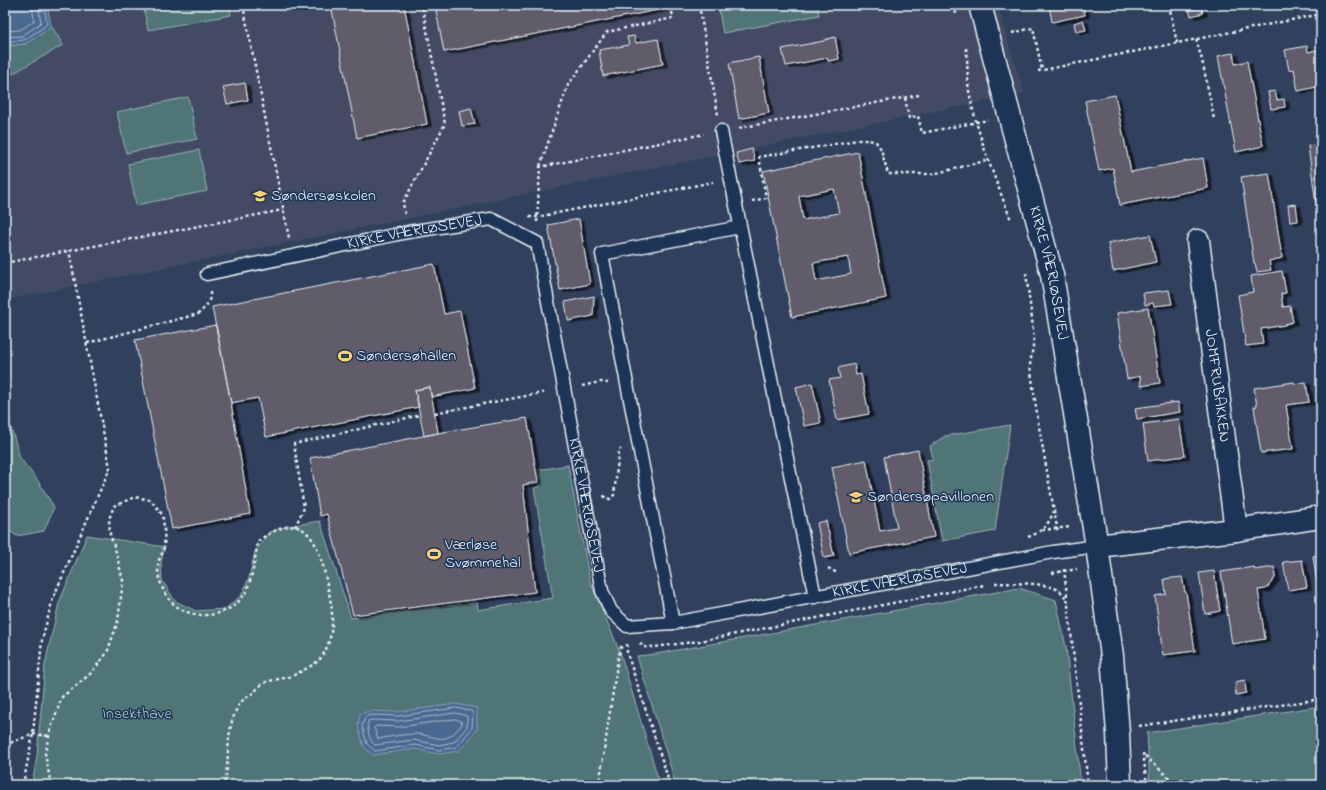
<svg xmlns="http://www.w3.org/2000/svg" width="1326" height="790" font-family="'Indie Flower',sans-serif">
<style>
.built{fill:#424c64}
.green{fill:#507576;stroke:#9cb3b7}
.water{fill:#4a698f;stroke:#899fb9}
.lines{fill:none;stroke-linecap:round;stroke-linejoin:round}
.shore{stroke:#a9bbce;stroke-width:1}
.building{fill:#605c6b;stroke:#e8f1f8;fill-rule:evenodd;filter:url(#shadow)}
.service-casing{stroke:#e8f1f8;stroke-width:15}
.minor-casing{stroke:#e8f1f8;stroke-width:25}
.tertiary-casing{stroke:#e8f1f8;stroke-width:25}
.path{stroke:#e8f1f8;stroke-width:2.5;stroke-dasharray:3 3;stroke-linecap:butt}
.service{stroke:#1d3557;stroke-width:12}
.minor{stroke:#1d3557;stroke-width:22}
.tertiary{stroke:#1d3557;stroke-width:22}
.labels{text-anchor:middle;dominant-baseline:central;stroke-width:3;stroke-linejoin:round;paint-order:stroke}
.poi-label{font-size:16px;fill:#e8f1f8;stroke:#1d3557;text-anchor:start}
.street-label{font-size:16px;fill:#e8f1f8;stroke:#1d3557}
.park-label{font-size:16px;fill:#b3c6ca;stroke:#1d3557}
</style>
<defs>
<filter id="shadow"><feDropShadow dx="4.5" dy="2.5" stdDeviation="0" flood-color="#0009"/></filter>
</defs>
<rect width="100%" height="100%" fill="#31415d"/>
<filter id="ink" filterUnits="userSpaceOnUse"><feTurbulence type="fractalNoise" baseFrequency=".025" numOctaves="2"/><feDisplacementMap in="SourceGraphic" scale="8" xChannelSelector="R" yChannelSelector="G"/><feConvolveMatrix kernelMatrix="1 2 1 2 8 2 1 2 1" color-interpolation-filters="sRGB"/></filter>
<g filter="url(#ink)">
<path class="built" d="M5,5H997L1024,93L5,300Z"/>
<path class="green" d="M143,5H229L231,15L148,30Z
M718,5H817L819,15L723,33Z
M51,25L63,45L5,78V46L25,44L44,32Z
M188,97L197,139L126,153L117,112Z
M199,150L207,191L136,205L128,164Z
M5,407L20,458L38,481L54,507L44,531L17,536L5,528Z
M1010,425L995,531L942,541L927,460L933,459L930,446L945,436Z
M568,465L590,581L620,652L660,785H32L37,756L45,664L59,603L87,535L165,547L161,562L162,580L175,601L196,611L225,609L241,596L249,578L255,552L269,532L288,526L320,521L351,618L477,602L478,610L553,598L534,488L540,487L538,470Z
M1019,588L1056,600L1066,647L1081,785H676L637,656L656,654Z
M1321,706V785H1150L1147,733Z"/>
<path class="water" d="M5,5H47L51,25L44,32L25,44L5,46Z
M456,704L477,708V730L459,751L439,754L415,749L373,755L364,747L358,726L360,714L370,711L397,712Z"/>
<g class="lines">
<path class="shore" d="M5,31L20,30L34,21L32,5
M5,37L22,36L38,25L41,22L38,5
M5,42L24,40L41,29L47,24L44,5
M456,708L471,711L473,713L472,728L457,747L439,750L415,745L375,751L367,744L362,726L365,717L371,715L398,716Z
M456,713L467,716V727L454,742L439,745L414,740L375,745C369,741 367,729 368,721L371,720L398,721Z
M456,719L461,721L462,724C444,748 438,735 415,734C403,734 390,737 378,739L374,728L376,726L399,727Z"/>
</g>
<path class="building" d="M331,5H404L427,124L357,138Z
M435,5H662L663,9L444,52Z
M1049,5H1083L1085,15L1052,22Z
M1201,8L1203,13L1191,16L1189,10Z
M1083,20L1086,30L1076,32L1074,23Z
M634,36L636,43L658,39L663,64L603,76L599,50L629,45L627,37Z
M835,37L839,59L828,61L827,58L786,66L782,49L824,41V40Z
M1307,46L1308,52L1321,49V86L1298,91L1294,69L1289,70L1285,50Z
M1233,53L1235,64L1247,61L1263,146L1236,152L1218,56Z
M759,57L769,113L739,119L729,63Z
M245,83L248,100L227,104L223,87Z
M1275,91L1277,100L1284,99L1285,107L1271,109L1268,92Z
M1115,95L1131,172L1203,158L1208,188L1120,205L1113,168L1099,171L1085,101Z
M471,108L475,124L462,126L459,111Z
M1321,144V217L1318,218L1308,146Z
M752,149L755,161L739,164L736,153Z
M858,152L886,298L792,317L763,171ZM834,189L839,213L803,220L799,196ZM848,257L851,274L816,281L813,263Z
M1269,173L1282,258L1269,261L1271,270L1257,272L1255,263H1254L1241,177Z
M1296,204L1298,221L1290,222L1288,205Z
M579,219L590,284L560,290L548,225Z
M1150,235L1156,262L1113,271L1108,243Z
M434,264L444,314L460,311L475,388L431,397L430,387L415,390L419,407L266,437L258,398L231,403L212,307Z
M1282,271L1286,293L1281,294L1283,307L1290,306L1293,322L1285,324V325L1261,329L1263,344L1246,346L1238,295L1253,292L1251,276Z
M1169,290L1172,304L1154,306L1153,303L1145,305L1143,293Z
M594,296L593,316L568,321L565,302Z
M1148,308L1160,383L1141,386L1140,376L1127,379L1117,313Z
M216,325L231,403L250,514L172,529L135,340Z
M854,364L856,375L861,374L869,414L837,420L829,380L840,378L838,368Z
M1294,382L1295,384L1306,382L1309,402L1286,405L1293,449L1261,453L1254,407L1257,406L1254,388Z
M812,383L821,423L804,426L796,387Z
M430,387L438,433L424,436L415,390Z
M1178,402L1180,412L1137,419L1135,408Z
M527,418L538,482L523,485L535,592L353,615L327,514L320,516L310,458L438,433Z
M1179,419L1185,456L1148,461L1143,424Z
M918,450L934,537L849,553L832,467L866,460L880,531L897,528L884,457Z
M826,521L834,556L824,558L817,523Z
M1321,555V611L1313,556Z
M1302,560L1307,587L1288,590L1283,562Z
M1254,567L1255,570L1274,567L1275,578L1266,589L1258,590L1265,639L1232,644L1221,572Z
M1214,571L1220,611L1205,614L1199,573Z
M1182,577L1185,592H1186L1195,651L1163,655L1155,596L1166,594L1164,579Z
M1245,680L1246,693L1236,695L1235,682Z"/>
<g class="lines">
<defs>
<g id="service">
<path d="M721,131L815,597"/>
<path id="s1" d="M207,274L408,232L491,219L537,243L602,591L611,611L627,626L673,623L1053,552L1097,546"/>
<path d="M673,623L602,254L740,227"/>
</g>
<g id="minor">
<path id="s2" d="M1198,241L1236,530"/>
<path d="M1097,546L1236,530L1321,517"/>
</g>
<g id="tertiary">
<path id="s3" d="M980,5L1052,275L1097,546L1112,656L1118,733L1120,785"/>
</g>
</defs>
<use href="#service" class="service-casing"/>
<use href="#minor" class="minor-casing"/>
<use href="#tertiary" class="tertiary-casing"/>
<path class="path" d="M243,5L289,238
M699,5L718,115
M954,5L956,14
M1169,5L1177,43
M1012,33L1033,28L1042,70
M1196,39L1202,60L1213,113L1214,120
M966,48C968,62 967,77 969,91C977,135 995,178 1011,220
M1038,71L1321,14
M905,98L909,118L918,116L922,133L988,120
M739,128L919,95
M540,166L568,85L607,32L673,18L671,5
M752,201L766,198L759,157L858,140H869L876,142L881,149L888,174H933L989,160
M405,214L403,203L445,124L422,5
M529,217H537L713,182
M537,222L540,167L704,134
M5,263L283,210
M1026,273L1032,319L1034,340L1030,365L1038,421L1058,533
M87,343L198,314C205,308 211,302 210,292
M582,386L600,382L608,383
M435,413L547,392
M604,495L605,498L610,499L614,495L619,450L621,449
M295,527L304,508L294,444L420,415
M1042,530L1071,527
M1028,537C1044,531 1047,526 1054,511
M828,568L837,573
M1064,569L1088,785
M1052,573L1077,569
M995,583C1014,584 1044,581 1060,591C1062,593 1064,596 1066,598
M640,643L643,647H655L700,641L984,585
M627,644V653L667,775L669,785
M1139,726L1321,699
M5,745L33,734L49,736
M1143,753L1147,785
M1145,756L1177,785
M23,785L33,734L42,640L53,598L110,468L69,250
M51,785L45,753L51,728L62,697L90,674L107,653L118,621L123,581L116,552L110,534L109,519L114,506L135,497L151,500C154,505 162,512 163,518C164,526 165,538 164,546C164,550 161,555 159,560C156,570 160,584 165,593C181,623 229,622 246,592C253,577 255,557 258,541C271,532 293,518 307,533C321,547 324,571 328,589C334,612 335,640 320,659C316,664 300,672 294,675C285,679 273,679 264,683C260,685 256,690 253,693C248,696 242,700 239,705C224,730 231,758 224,785
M599,785L618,658L622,644"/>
<use href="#service" class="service"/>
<use href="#minor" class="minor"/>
<use href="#tertiary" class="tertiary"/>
</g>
</g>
<defs>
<symbol id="school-bare" viewBox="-9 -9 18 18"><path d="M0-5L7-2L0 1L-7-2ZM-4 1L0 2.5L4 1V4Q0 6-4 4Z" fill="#ffd166" stroke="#1d3557" stroke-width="2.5" paint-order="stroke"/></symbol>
<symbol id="stadium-bare" viewBox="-9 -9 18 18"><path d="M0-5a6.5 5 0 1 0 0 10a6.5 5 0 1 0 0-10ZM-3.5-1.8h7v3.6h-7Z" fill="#ffd166" stroke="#1d3557" stroke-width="2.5" paint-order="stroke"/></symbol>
</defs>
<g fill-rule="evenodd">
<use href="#school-bare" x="250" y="186" width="20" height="20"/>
<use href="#stadium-bare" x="335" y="346" width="20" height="20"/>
<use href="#school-bare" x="846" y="487" width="20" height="20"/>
<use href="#stadium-bare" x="424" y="544" width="20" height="20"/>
</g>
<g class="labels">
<g class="poi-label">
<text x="271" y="196">Søndersøskolen</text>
<text x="356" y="356">Søndersøhallen</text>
<text x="867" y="497">Søndersøpavillonen</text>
<text x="445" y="545">Værløse<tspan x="445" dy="18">Svømmehal</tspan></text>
</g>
<g class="street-label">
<text stroke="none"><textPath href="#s1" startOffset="212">KIRKE VÆRLØSEVEJ</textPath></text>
<text stroke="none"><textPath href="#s3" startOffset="277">KIRKE VÆRLØSEVEJ</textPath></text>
<text stroke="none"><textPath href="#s2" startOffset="146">JOMFRUBAKKEN</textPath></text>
<text stroke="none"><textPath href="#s1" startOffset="608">KIRKE VÆRLØSEVEJ</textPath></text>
<text stroke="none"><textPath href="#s1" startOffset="1016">KIRKE VÆRLØSEVEJ</textPath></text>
</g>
<g class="park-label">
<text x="137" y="714">Insekthave</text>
</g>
</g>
<rect width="1326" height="790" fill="none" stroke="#1d3557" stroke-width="20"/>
<rect x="10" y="10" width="1306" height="770" fill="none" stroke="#e8f1f8" stroke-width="1.5" filter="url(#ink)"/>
</svg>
